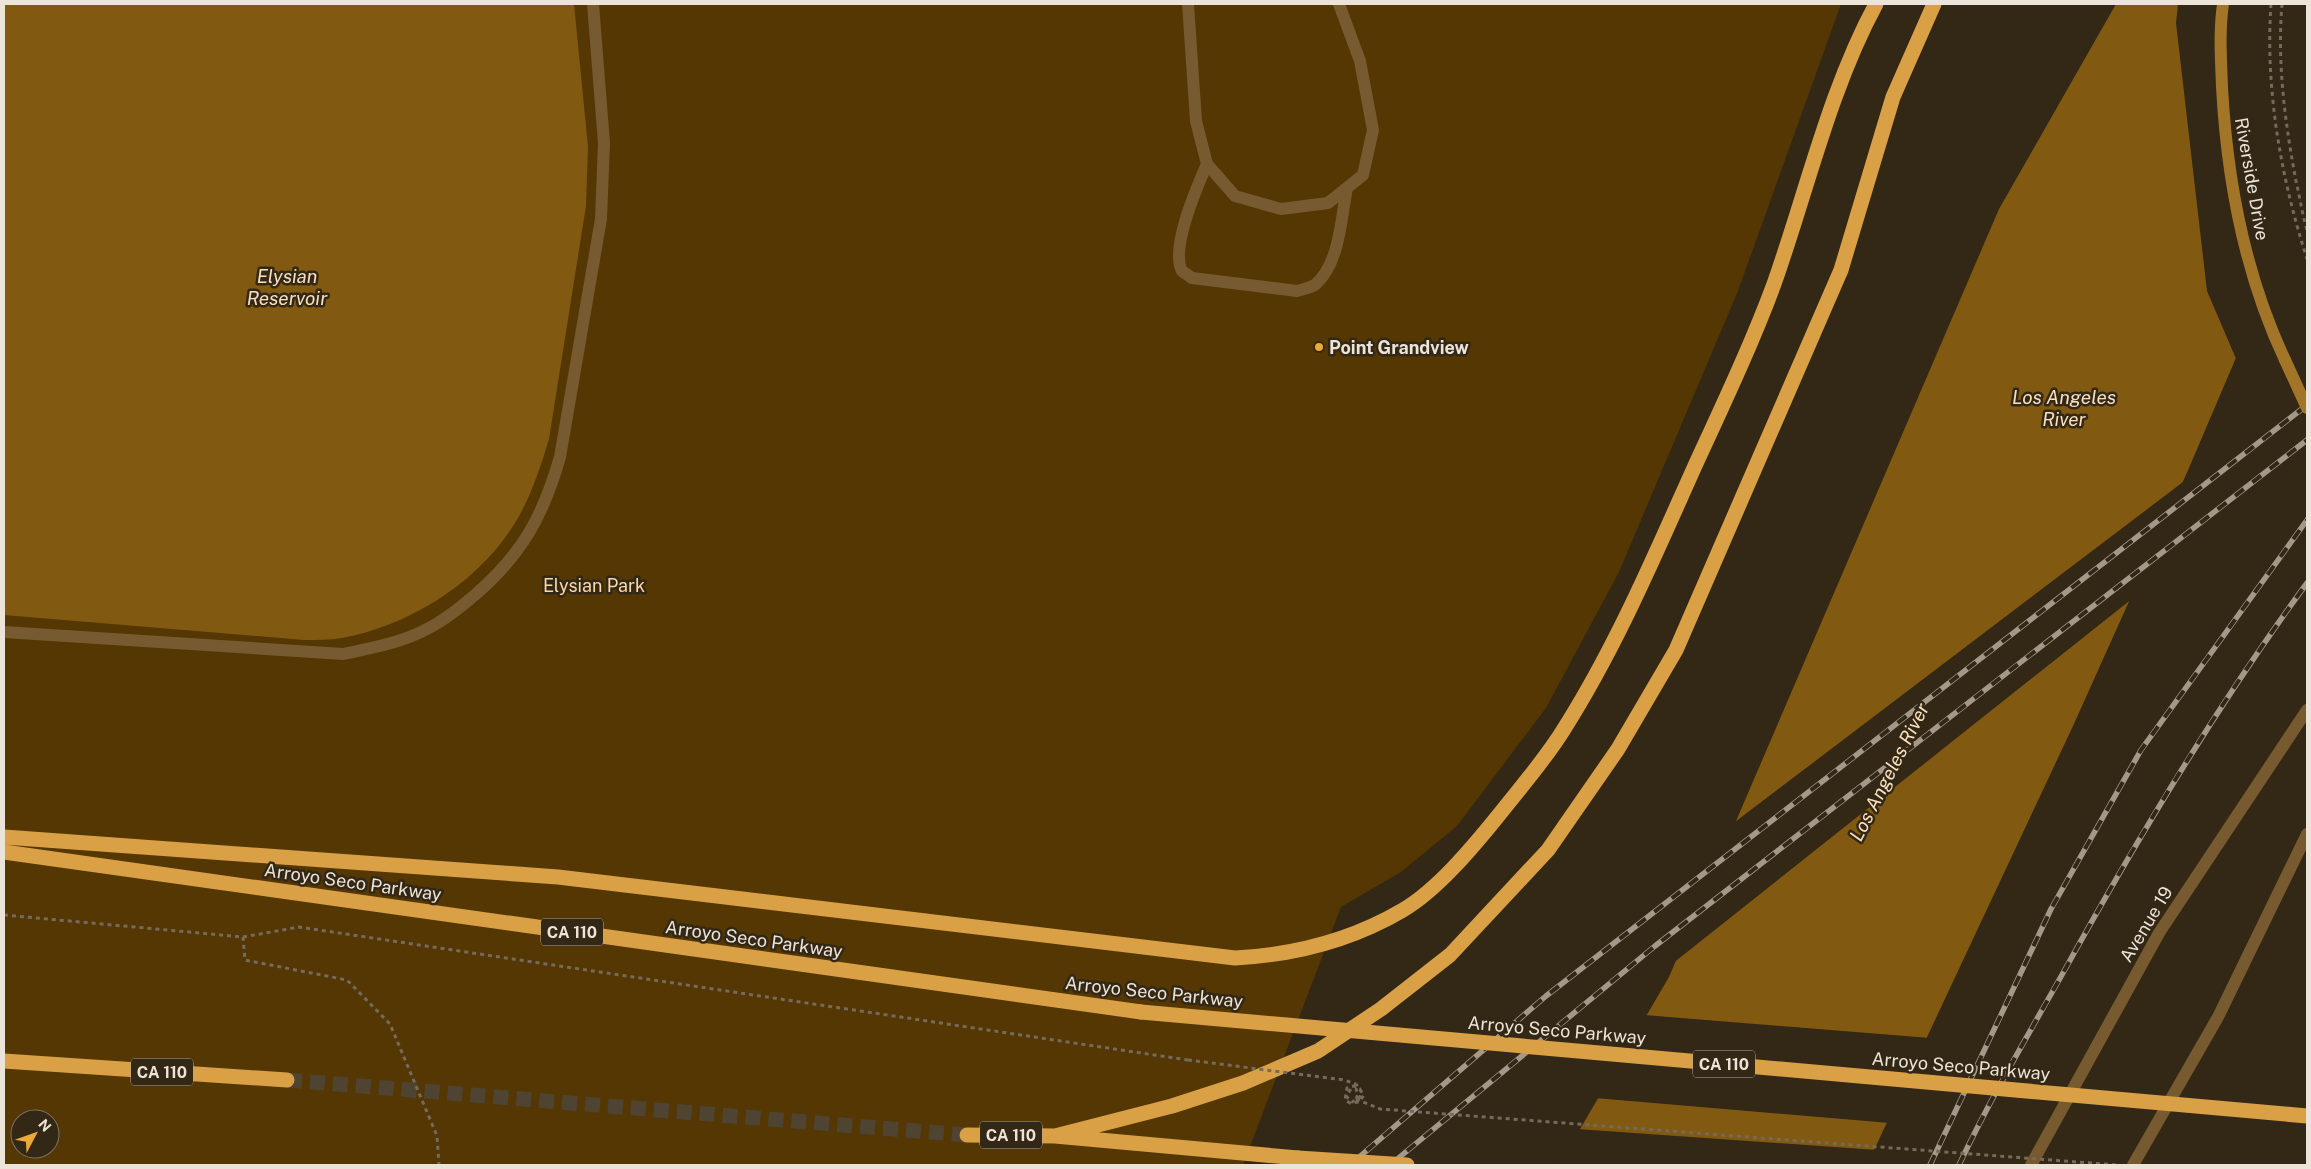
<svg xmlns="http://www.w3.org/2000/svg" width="2311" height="1169" font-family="'Public Sans',sans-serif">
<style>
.green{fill:#543703;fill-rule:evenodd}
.water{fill:#825911}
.pier{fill:#332715}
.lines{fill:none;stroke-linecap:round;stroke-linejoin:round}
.motorway-tunnel{stroke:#4f4332;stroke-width:15;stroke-dasharray:15 8;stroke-linecap:butt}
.path{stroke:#756a5b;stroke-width:3;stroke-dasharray:4 4;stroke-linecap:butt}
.service{stroke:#775a2f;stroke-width:12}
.minor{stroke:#775a2f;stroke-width:12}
.tertiary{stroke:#775a2f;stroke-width:12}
.secondary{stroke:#a37529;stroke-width:12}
.motorway{stroke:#daa045;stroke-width:15}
.rail-casing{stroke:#a3998b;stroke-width:5.5}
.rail{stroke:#332715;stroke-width:4;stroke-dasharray:11;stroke-linecap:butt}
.path-bridge{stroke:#756a5b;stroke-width:3;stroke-dasharray:4 4;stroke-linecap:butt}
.secondary-bridge{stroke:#a37529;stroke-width:12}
.motorway-bridge{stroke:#daa045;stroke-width:15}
.poi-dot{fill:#eca93a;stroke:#332715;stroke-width:2}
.labels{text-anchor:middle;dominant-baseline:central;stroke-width:5;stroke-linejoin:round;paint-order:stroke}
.shield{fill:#332715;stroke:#b4ab9e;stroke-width:1}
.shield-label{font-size:16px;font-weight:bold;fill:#ece4d9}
.street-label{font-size:18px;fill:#ece4d9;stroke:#332715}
.poi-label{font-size:18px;font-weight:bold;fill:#ece4d9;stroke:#332715;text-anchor:start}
.park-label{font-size:18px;fill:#fcd8a6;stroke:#332715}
.water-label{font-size:19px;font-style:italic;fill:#f8e0bf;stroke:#332715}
</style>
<rect width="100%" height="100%" fill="#332715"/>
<path class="green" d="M4,4H1841L1738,291L1619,572L1546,708L1457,826L1401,872L1341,907L1243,1165H4ZM20,1119H50V1149H20Z"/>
<path class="water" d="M4,4H574L588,147L586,206L549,439C541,466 530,499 515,523C478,583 410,625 342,638C330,640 316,640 304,640L4,615Z
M2116,4H2307L2270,278L2189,468L2073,726L1867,1165H1559L1669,977L1999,209Z"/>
<path class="pier" d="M2178,4H2307V227L2272,279L2237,361L2207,291L2176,23Z
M2187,479L2133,598L1672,964L1731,825Z
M1644,1015L1930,1038L1890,1123L1595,1098Z
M1577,1129L1877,1150L1870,1165H1557Z"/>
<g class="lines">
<path class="motorway-tunnel" d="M287,1080L967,1135"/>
<path class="path" d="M2271,4C2265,89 2281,178 2307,259
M2282,4C2277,62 2285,123 2296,181C2300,197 2302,214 2307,230
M4,915L243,937L299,927L1188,1060
M243,937L245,960L347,980L390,1024L437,1136L439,1165
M1356,1099L1358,1094L1356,1089H1351L1346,1096L1352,1102L1359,1098L1362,1094L1360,1089L1354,1086L1347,1088L1345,1100L1350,1103L1359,1102L1364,1095L1356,1084"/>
<path class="service" d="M1207,164C1197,187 1170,248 1182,271L1192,278L1297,291C1303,289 1311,288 1316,284C1340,262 1341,218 1347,188
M4,632L343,654C371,648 401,643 427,629C445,620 461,607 476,594C523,553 543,516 560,457L601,219L604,143L593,4"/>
<path class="minor" d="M1188,4L1196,121L1207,164L1235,196L1281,209L1328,203L1363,175L1373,130L1360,61L1339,4"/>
<path class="tertiary" d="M2031,1165L2159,933L2307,710
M2133,1165L2218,1017L2307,834"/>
<path class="secondary" d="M2223,4C2219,32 2221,59 2222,87C2227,181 2245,275 2285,360"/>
<path class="motorway" d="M4,837L558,877L1235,958C1293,955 1352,940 1403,910C1437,890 1473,847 1498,816C1520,788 1545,760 1564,729C1616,647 1654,557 1694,468C1722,407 1751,346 1774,284C1807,191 1829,91 1876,4
M4,852L1141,1012
M4,1061L287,1080
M967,1135L1055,1136L1298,1158
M1055,1136L1172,1106L1243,1083L1318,1051L1381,1009L1450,955L1548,850L1618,749L1676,650L1841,270L1893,97L1934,4"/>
<defs>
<path id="rail" d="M1350,1165L1546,996L2307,405
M1390,1165L1655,946L2307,440
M1930,1165L2051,909L2141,750L2307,520
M1959,1165C1990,1099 2027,1037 2063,973C2137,839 2216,707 2307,583"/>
</defs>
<use href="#rail" class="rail-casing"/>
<use href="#rail" class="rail"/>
<path class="path-bridge" d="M1188,1060L1344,1080L1356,1084
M1356,1099L1380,1109L2117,1165"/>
<path class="secondary-bridge" d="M2285,360L2307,408"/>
<path class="motorway-bridge" d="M1141,1012L2307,1116
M1298,1158L1407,1165"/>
</g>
<circle class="poi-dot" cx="1319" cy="347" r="5"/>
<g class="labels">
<g class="shield">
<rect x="541" y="918.5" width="62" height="27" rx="4"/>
<rect x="1693" y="1050.5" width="62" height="27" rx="4"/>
<rect x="131" y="1058.5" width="62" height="27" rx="4"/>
<rect x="980" y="1121.5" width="62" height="27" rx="4"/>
</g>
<g class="shield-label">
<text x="572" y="932">CA 110</text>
<text x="1724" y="1064">CA 110</text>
<text x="162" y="1072">CA 110</text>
<text x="1011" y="1135">CA 110</text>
</g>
<g class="street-label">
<text transform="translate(2252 179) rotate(80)">Riverside Drive</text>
<text transform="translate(353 882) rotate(8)">Arroyo Seco Parkway</text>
<text transform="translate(2146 924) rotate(-59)">Avenue 19</text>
<text transform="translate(754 939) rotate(8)">Arroyo Seco Parkway</text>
<text transform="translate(1154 992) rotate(6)">Arroyo Seco Parkway</text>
<text transform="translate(1557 1030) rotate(5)">Arroyo Seco Parkway</text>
<text transform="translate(1961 1066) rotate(5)">Arroyo Seco Parkway</text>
</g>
<g class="poi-label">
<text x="1329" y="347">Point Grandview</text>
</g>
<g class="park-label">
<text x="594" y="585">Elysian Park</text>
</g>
<g class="water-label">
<text x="287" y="276">Elysian<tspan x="287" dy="22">Reservoir</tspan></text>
<text x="2064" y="397">Los Angeles<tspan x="2064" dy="22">River</tspan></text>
<text transform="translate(1889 772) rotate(-63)">Los Angeles River</text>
</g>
</g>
<rect width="2311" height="1169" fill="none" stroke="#ece4d9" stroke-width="10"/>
<g transform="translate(35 1134) rotate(49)"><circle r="24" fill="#332715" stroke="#7d7363"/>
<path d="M0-4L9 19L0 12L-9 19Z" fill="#eca93a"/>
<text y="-8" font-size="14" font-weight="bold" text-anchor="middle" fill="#ece4d9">N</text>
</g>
</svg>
